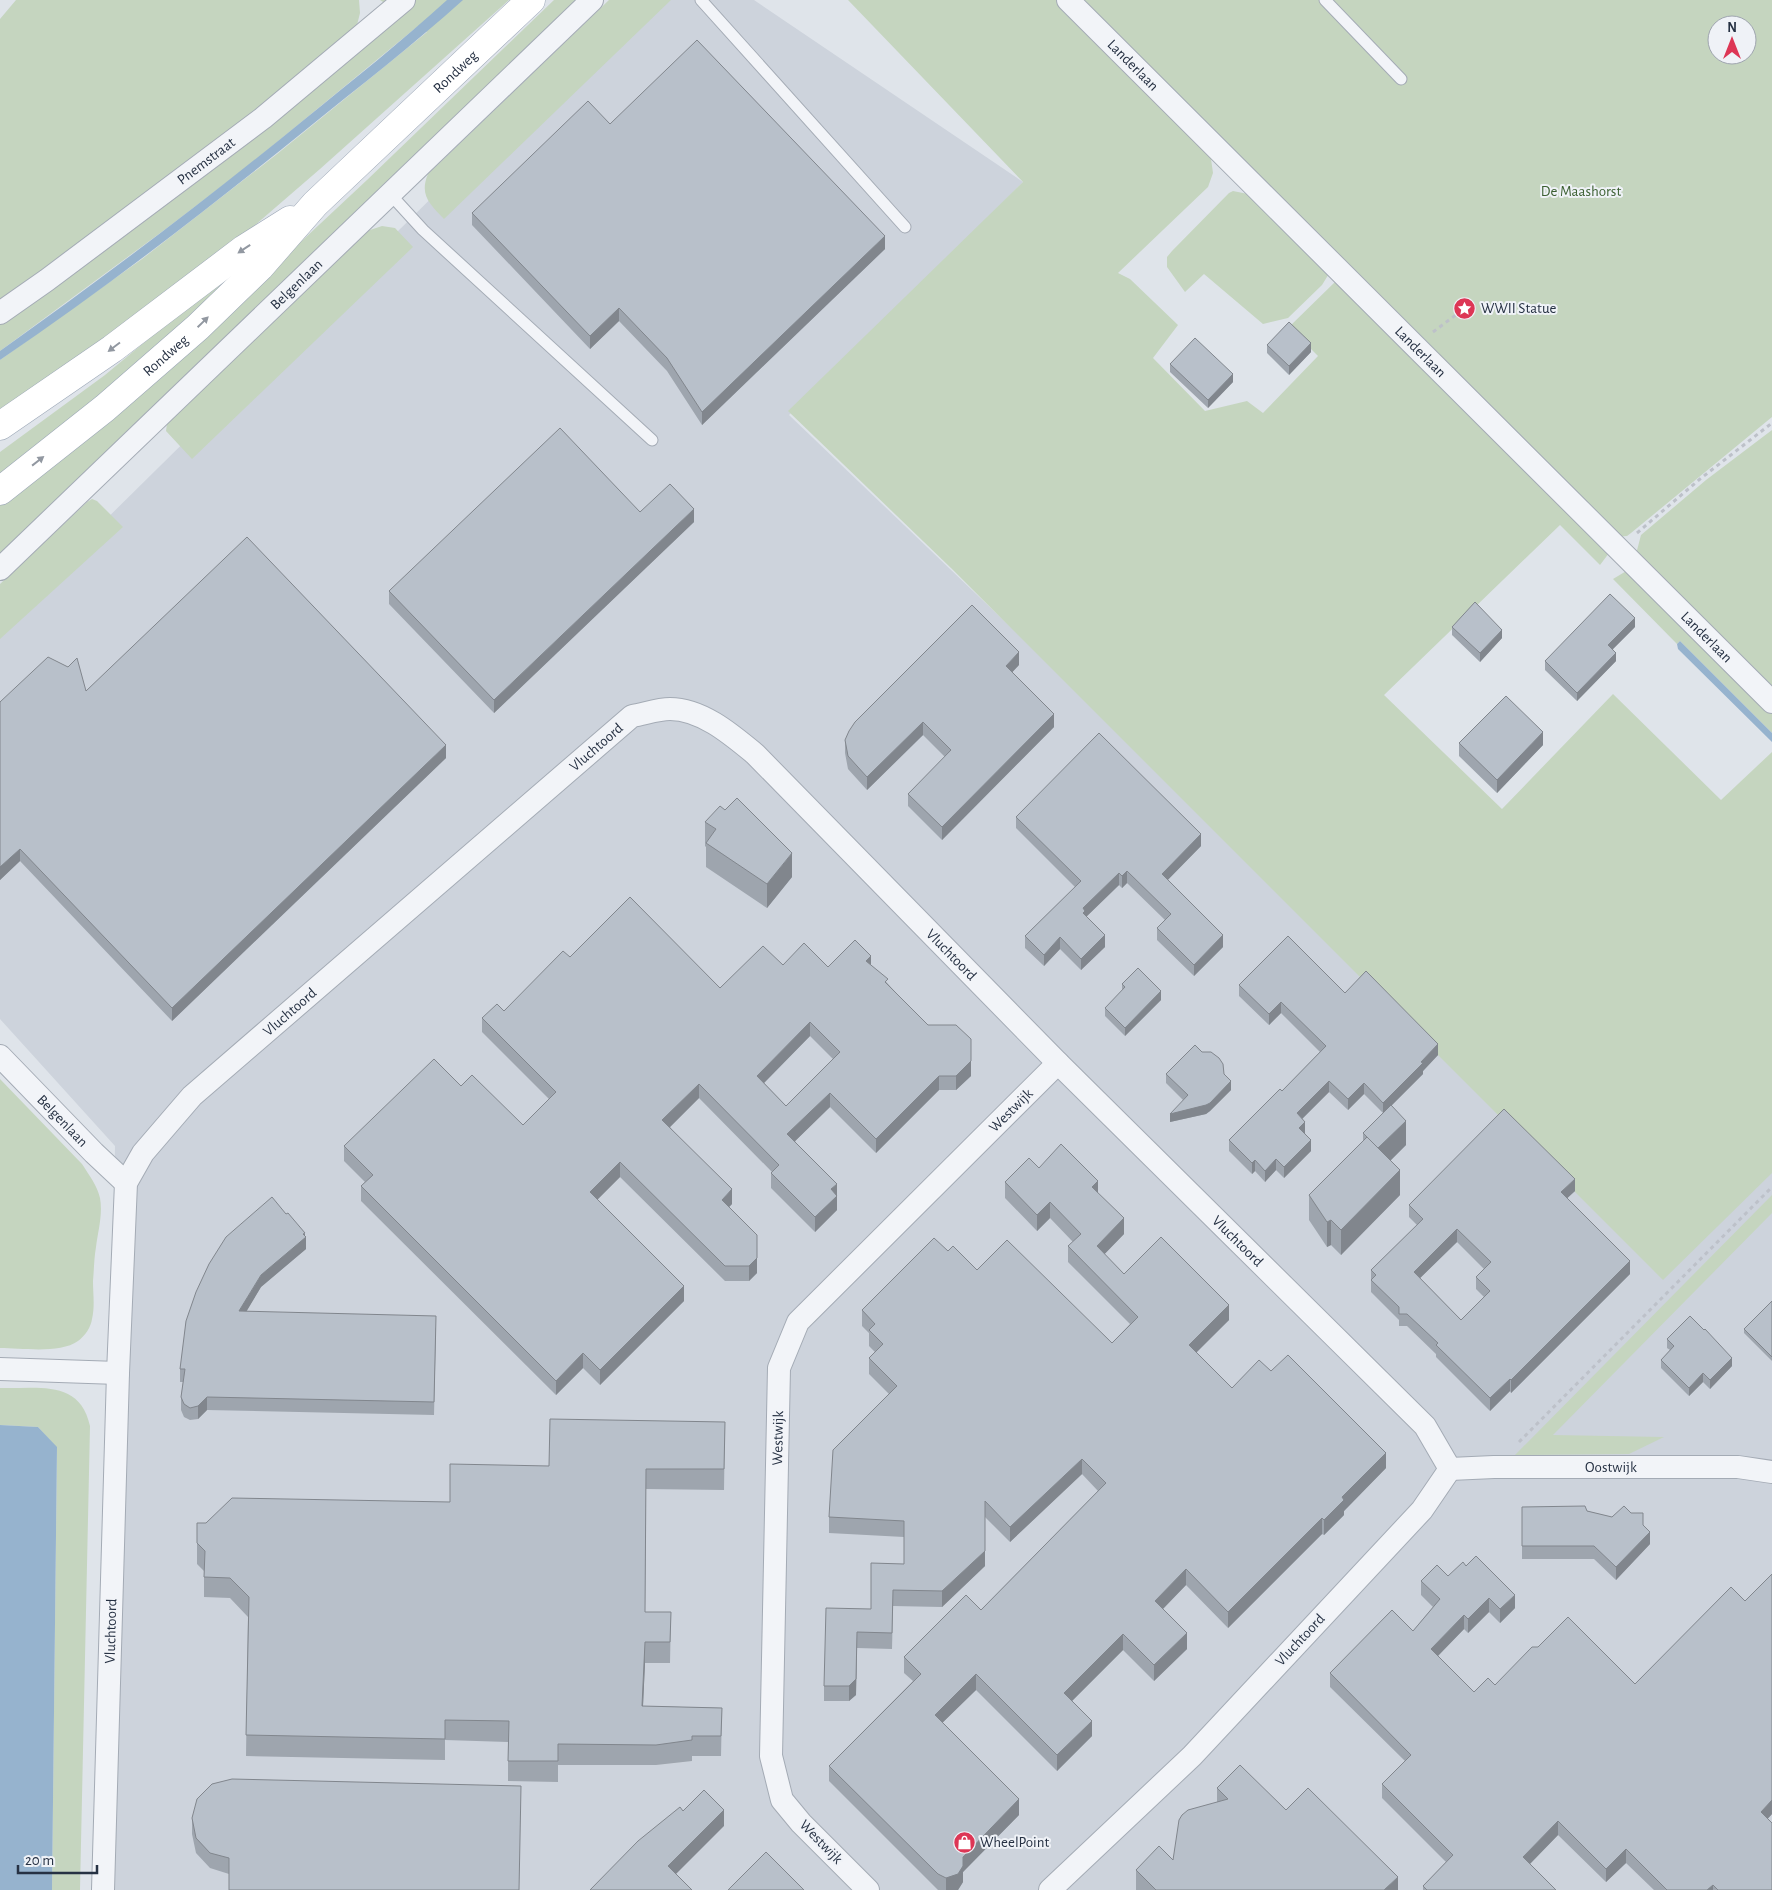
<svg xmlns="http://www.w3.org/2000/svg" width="1772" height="1890" font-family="'Alegreya Sans',sans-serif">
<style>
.built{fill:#cdd3dc}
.green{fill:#c5d5bf;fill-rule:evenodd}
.water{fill:#96b3ce}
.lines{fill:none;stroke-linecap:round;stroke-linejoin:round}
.service-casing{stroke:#a4abb5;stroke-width:13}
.minor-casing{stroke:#a4abb5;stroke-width:24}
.primary-casing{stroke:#9da8b7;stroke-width:29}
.path{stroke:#bdc1c9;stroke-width:3;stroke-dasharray:4 4;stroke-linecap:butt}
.service{stroke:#f2f4f8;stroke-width:11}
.minor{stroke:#f2f4f8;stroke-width:22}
.primary{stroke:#fff;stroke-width:28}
.wall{fill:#9ea5ae;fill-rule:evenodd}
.shaded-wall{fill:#81868d}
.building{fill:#b8c0ca;stroke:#81868d;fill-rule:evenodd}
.oneway{fill:#9298a1}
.labels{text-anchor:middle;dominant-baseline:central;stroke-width:4;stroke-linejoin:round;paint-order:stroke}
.street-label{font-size:15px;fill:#263143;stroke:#eff2f7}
.park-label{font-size:15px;fill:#3c6032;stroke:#eff2f7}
.poi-label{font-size:15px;fill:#263143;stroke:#eff2f7;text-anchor:start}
</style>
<rect width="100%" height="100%" fill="#dfe4ea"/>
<path class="built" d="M632,0H754L1023,182L789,415L1620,1210L1772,1115V1890H95L111,1393L115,1146L0,1019V624Z"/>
<path class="green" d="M16,0H359L360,13L357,25L276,96L0,302V19Z
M380,0H509L320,169L211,263L38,388L0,409V360L142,259L277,154L427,32L418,26L248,166L167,228L0,351V322L400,13Z
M554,0H576L0,554V500L180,355L367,180Z
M609,0H671L444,219C430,204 419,195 428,174Z
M848,0H1057L1210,152L1213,173L1208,187L1118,273L1130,279L1178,325L1153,358L1205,411L1247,401L1263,413L1318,356L1289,327L1335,282L1339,281L1609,553L1600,565L1560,525L1384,695L1502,809L1613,694L1721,800L1772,752V1173L1663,1280L951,568L788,411L1023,182Z
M1077,0H1772V417L1631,533L1627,536L1616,537ZM1717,25H1747V55H1717Z
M1233,191L1253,195L1330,272L1322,285L1288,318L1263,324L1204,274L1185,292L1167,267V257L1172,251L1229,193Z
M382,226L395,228L413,247L192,459L166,431L167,424L367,231Z
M275,234L205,310L0,479V452L105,375Z
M1772,430V693L1635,558L1641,535L1706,480Z
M92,499L97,501L123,527L0,639V584L87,502Z
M1628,570L1772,713V733L1680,641L1677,644L1613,579Z
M0,1079L82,1164C89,1175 97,1185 100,1198C103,1214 98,1231 96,1247C94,1258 94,1270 93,1281C93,1294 95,1306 92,1319C91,1327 85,1336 78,1341C60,1354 22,1348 0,1348Z
M1772,1195V1213L1553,1435L1664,1437L1629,1454L1515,1455Z
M0,1388C38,1389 80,1379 90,1426L80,1890H52L57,1448L38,1427L0,1425Z"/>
<path class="water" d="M447,0H463C413,45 360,86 308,128C208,209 106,288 0,360V351C104,277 206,200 305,119C353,80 401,42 447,0Z
M1680,641L1772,733V742L1678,649L1677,644Z
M0,1425L38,1427L57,1447L52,1890H0Z"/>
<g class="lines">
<defs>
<path id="service" d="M701,0L905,227
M1325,0L1401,79
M391,195L423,230L652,440"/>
<g id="minor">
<path id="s1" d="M1068,0L1772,702"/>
<path id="s2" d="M0,313L47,280L263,118L404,0"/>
<path id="s3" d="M0,569L592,0"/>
<path id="s4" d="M0,1056L94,1153L126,1183"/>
<path d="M0,1369L118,1373"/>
<path id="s5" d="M1450,1469L1494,1467H1738L1772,1472"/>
<path id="s6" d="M103,1890L118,1373L126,1183L143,1153L192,1096L632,716C644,714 658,709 670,709C702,709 732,735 755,754L1058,1063L1425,1426L1450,1469L1422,1510L1192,1756L1050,1890"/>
<path id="s7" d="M868,1890L801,1823L782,1800L771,1756L779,1368L798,1322L1058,1063"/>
</g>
<g id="primary">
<path d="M0,426L112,349L244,249L290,220"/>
<path id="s8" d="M0,491L105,408L198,327L260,267L315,204L531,0"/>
</g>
</defs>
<use href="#service" class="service-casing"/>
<use href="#minor" class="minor-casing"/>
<use href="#primary" class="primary-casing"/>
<path class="path" d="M1433,332L1465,308
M1637,533L1700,479L1772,423
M1519,1442L1772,1187"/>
<use href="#service" class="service"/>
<use href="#minor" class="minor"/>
<use href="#primary" class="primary"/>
</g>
<path class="wall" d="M610,124L885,249L702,425L667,371L619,321L590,349L472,225V213Z
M1267,345L1311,352L1289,375L1267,353Z
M1170,364L1233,382L1208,408L1170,372Z
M640,512L694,522L494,713L389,604V591Z
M1452,627L1502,638L1480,662L1452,635Z
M1635,627L1613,649L1616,661L1577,701L1545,670V661Z
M1019,665L1012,672L1054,727L942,840L908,806V794L945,757L923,735L867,790L848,769L845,753V740Z
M86,691L446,758L172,1021L20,861L0,880V702Z
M1459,743L1543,745L1497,793L1459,756Z
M1016,817L1201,846L1167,880L1223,947L1194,976L1157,940V928L1165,920L1127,883L1122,888L1119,885L1086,917L1105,947L1081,970L1060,949L1044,966L1025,948V936L1075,887L1016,828Z
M705,822L792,877L767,908L706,867V847L705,846Z
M570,957L720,988L783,965L828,967L871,965L971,1076L956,1090H939L876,1153L830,1107L795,1141L837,1210L815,1232L771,1188V1173L772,1172L699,1098L670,1127L732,1204L729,1207L757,1273L749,1281H725L620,1177L597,1200L684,1301L600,1385L583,1368L556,1395L361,1201V1186L365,1182L344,1161V1146L461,1086L523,1125L549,1099L482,1032V1018L504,1011ZM810,1036L833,1059L786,1106L764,1083Z
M1122,984L1161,1000L1125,1036L1105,1016V1008L1122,991Z
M1239,985L1345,993L1438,1055L1423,1071V1074L1391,1106L1406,1145L1390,1161L1400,1195L1341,1255L1331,1245L1327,1247L1309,1220V1195L1363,1141V1133L1383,1113L1364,1094L1348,1110L1329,1092L1302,1119L1305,1133L1311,1151L1284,1178L1276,1170L1265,1182L1255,1171L1252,1174L1229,1151V1140L1282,1091L1320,1052L1281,1013L1269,1025L1239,996Z
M1166,1074H1224L1231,1090L1210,1111L1206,1114L1170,1122L1183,1100L1166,1083Z
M1039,1168L1098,1193L1124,1234L1104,1254L1124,1274L1229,1320L1196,1352L1232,1388L1271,1371L1386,1468L1344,1511V1515L1324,1535L1322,1534L1228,1628L1186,1585L1163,1609L1187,1649L1154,1681L1123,1650L1072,1701L1092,1736L1057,1771L976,1690L942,1723L1019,1815L963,1872V1882L958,1890H938L829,1781V1766L913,1681L904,1673V1657L981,1610L1098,1491L1082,1474L1010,1542L985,1517V1566L942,1607L893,1606L892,1649L857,1648L856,1695L849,1701H824V1686L871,1609L904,1564V1537L829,1533V1517L889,1394L869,1374V1358L875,1352L869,1346V1333L862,1326V1310L948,1251L977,1270L1112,1343L1130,1324L1068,1262V1246L1073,1242L1050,1218L1037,1231L1005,1198V1182Z
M1575,1191L1567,1198L1630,1274L1511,1393L1510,1391L1490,1411L1436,1357V1354L1407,1326H1399V1320L1371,1292V1270L1417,1225L1409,1217V1205ZM1457,1242L1484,1269L1476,1277V1289L1484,1297L1461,1320L1420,1278Z
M305,1236L306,1249L261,1287L246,1311L436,1328L434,1415L207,1410L198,1419L190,1420L184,1417L181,1410V1397L183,1382H180V1369Z
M1772,1301V1361L1744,1333V1329Z
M1667,1339L1732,1366L1710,1389L1703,1382L1689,1396L1661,1368V1360L1670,1350L1667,1348Z
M725,1422L724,1490L646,1489L645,1612H671L670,1663H645L643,1706L722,1708L721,1756H692V1761L656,1765H558V1782L508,1781V1742L445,1740V1760L246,1756L248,1617L230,1598L204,1597V1571L197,1564V1523H206L450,1502L549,1466Z
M1522,1507L1587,1511L1643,1525L1650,1544L1616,1580L1594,1559H1522Z
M1466,1566L1515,1608L1500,1623L1489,1612L1468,1633L1464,1629L1438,1656L1474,1692L1495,1685L1635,1684L1745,1601L1772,1574V1814L1767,1819L1772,1890H1654L1626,1863L1606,1882L1558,1835L1530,1864L1556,1890H1423V1886L1446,1862L1382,1798V1784L1405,1761L1330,1687V1673L1413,1631L1433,1607L1421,1595V1581L1448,1576Z
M232,1779L229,1874L210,1868L196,1853L192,1834V1818Z
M1217,1788L1286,1810L1398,1890H1136V1870L1173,1860L1217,1802Z"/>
<path class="shaded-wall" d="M885,236V249L702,425V412Z
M619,308V321L590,349V336Z
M1311,343V352L1289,375V366Z
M1233,374V382L1208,408V400Z
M694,509V522L494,713V700Z
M1635,618V627L1608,654V645Z
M1502,630V638L1480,662V653Z
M1019,652V665L1006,679V666Z
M1616,653V661L1577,701V693Z
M1054,714V727L942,840V827Z
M923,722V735L867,790V777Z
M1543,732V745L1497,793V780Z
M446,745V758L172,1021V1008Z
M1201,834V846L1162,886V874Z
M20,849V861L0,880V867Z
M792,853V877L767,908V884Z
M1127,871V883L1122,888V876Z
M1119,873V885L1085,918L1083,913V908Z
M1105,935V947L1081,970V959Z
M1223,935V947L1194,976V965Z
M1060,937V949L1044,966V955Z
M871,956V971L866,961Z
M1161,991V1000L1125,1036V1028Z
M1281,1002V1013L1269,1025V1014Z
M810,1022V1036L757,1090V1076Z
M1438,1044V1055L1423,1071V1074L1383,1114V1103L1421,1062Z
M971,1061V1076L956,1090V1076Z
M939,1076V1090L876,1153V1139Z
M1231,1081V1090L1210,1111L1206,1114L1170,1122V1114Z
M1329,1081V1092L1297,1124V1113Z
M1364,1083V1094L1348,1110V1099Z
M699,1084V1098L662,1135V1120Z
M830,1093V1107L787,1149V1134Z
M1406,1121V1145L1378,1173V1148Z
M1305,1122V1133L1299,1139V1128Z
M1311,1140V1151L1284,1178V1167Z
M1276,1159V1170L1265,1182V1171Z
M1255,1160V1171L1252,1174V1163Z
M620,1162V1177L590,1207V1192Z
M1400,1170V1195L1341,1255V1230Z
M1575,1179V1191L1561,1204V1192Z
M1098,1181V1197L1092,1187Z
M837,1184V1210L815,1232V1217L831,1189Z
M732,1189V1204L722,1214V1200Z
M1050,1202V1218L1037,1231V1215Z
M1124,1218V1234L1097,1262V1246Z
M1331,1220V1245L1327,1247V1222Z
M1457,1229V1242L1414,1284V1272Z
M305,1233V1238L306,1237V1249L261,1287L239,1324V1311L261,1275Z
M757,1258V1273L749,1281V1266Z
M1630,1261V1274L1511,1393V1380Z
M684,1286V1301L600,1385V1370Z
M1229,1305V1320L1189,1360V1345Z
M583,1353V1368L556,1395V1381Z
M1732,1358V1366L1710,1389V1380Z
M1703,1373V1382L1689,1396V1388Z
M1510,1379V1391L1490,1411V1398Z
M207,1397V1410L198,1419V1406Z
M1386,1453V1468L1344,1511V1515L1324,1535V1520L1342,1497Z
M1082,1459V1474L1010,1542V1527Z
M1322,1518V1534L1228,1628V1612Z
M1650,1532V1544L1616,1580V1567Z
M985,1551V1566L942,1607V1591Z
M1186,1569V1585L1155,1617V1601Z
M1515,1595V1608L1500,1623V1609Z
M1489,1598V1612L1468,1633V1619Z
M1464,1615V1629L1431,1663V1649Z
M857,1632L856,1695L849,1701V1686Z
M1187,1633V1649L1154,1681V1665Z
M1123,1634V1650L1064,1709V1693Z
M645,1642V1663L642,1727V1706Z
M976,1674V1690L935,1730V1715Z
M1092,1721V1736L1057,1771V1755Z
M1019,1799V1815L963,1872V1882L958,1890H946V1878L963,1857Z
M1772,1800V1814L1761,1826V1812Z
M724,1810V1826L668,1882V1866Z
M1558,1821V1835L1523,1871V1857Z
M1626,1849V1863L1606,1882V1869Z
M1398,1877V1890H1384Z
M1713,1885V1890H1707Z"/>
<path class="building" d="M697,40L885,236L702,412L667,358L619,308L590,336L472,213L588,101L610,124Z
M1289,322L1311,343L1289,366L1267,345Z
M1195,338L1233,374L1208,400L1170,364Z
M560,428L640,512L670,484L694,509L494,700L389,591Z
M247,537L446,745L172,1008L20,849L0,867V702L48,657L68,667L77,658L86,691Z
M1610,594L1635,618L1608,645L1616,653L1577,693L1545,661Z
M1475,602L1502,630L1480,653L1452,627Z
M972,605L1019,652L1006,666L1054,714L942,827L908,794L951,750L923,722L867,777L848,756L845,740L849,731L855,722Z
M1506,696L1543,732L1497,780L1459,743Z
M1099,733L1201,834L1162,874L1223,935L1194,965L1157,928L1171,914L1127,871L1122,876L1119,873L1083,908L1085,911L1083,913L1105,935L1081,959L1060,937L1044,955L1025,936L1081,881L1016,817Z
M737,798L792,853L767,884L706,843L716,829L705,822L720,806L725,810Z
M630,897L720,988L763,946L783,965L804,943L828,967L855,940L871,956L866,961L888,979L885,982L928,1025H956L971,1039V1061L956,1076H939L876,1139L830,1093L787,1134L837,1184L831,1189L837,1196L815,1217L771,1173L779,1165L699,1084L662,1120L732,1189L722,1200L757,1235V1258L749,1266H725L620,1162L590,1192L684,1286L600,1370L583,1353L556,1381L361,1186L373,1175L344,1146L434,1059L461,1086L472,1075L523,1125L556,1092L482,1018L497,1004L504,1011L563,951L570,957ZM810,1022L840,1052L786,1106L757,1076Z
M1288,936L1345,993L1366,971L1438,1044L1421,1062L1423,1063L1383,1103L1364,1083L1348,1099L1329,1081L1297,1113L1305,1122L1299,1128L1311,1140L1284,1167L1276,1159L1265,1171L1255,1160L1252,1163L1229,1140L1280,1089L1282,1091L1326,1046L1281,1002L1269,1014L1239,985Z
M1138,968L1161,991L1125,1028L1105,1008L1125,987L1122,984Z
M1195,1045L1202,1052H1211L1219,1058L1223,1064L1224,1074L1231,1081L1210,1103L1206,1105L1170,1114L1188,1095L1166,1074Z
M1391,1105L1406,1121L1378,1148L1363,1133Z
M1504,1109L1575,1179L1561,1192L1630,1261L1511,1380L1510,1379L1490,1398L1436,1345L1438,1343L1407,1314H1399V1307L1371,1280L1376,1275L1371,1270L1423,1219L1409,1205ZM1457,1229L1491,1262L1476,1277L1490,1291L1461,1320L1414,1272Z
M1367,1137L1400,1170L1341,1230L1331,1220L1327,1222L1309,1195Z
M1061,1144L1098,1181L1092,1187L1124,1218L1097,1246L1124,1274L1161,1237L1229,1305L1189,1345L1232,1388L1259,1360L1271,1371L1288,1355L1386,1453L1342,1497L1344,1500L1324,1520L1322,1518L1228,1612L1186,1569L1155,1601L1187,1633L1154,1665L1123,1634L1064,1693L1092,1721L1057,1755L976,1674L935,1715L1019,1799L963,1857V1866L958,1874L946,1878L938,1874L829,1766L921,1674L904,1657L966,1595L981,1610L1106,1483L1082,1459L1010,1527L985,1501V1551L942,1591L893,1590L892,1633L857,1632L856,1679L849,1686H824L826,1608L871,1609V1563L904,1564V1521L829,1517L833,1450L897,1386L869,1358L883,1344L869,1330L875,1324L862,1310L934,1238L948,1251L953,1246L977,1270L1007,1240L1112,1343L1138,1317L1068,1246L1081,1234L1050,1202L1037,1215L1005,1182L1029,1158L1039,1168Z
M272,1197L286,1214L288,1213L305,1233L303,1234L306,1237L261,1275L239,1311L436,1316L434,1402L207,1397L198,1406L190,1408L184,1404L181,1397L185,1369H180L186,1321L196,1292L209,1264L226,1237Z
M1772,1301V1357L1744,1329Z
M1690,1316L1704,1330L1705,1329L1732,1358L1710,1380L1703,1373L1689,1388L1661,1360L1674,1346L1667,1339Z
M550,1419L725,1422L724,1469H646L645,1612H671L670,1642H645L642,1706L722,1708L721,1736H692V1740L656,1745L558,1744V1761H508L509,1721L445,1720V1739L246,1735L249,1597L230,1578L204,1577L205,1551L197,1543V1523H206L232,1498L450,1502V1464L549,1466Z
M1585,1506L1587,1511L1612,1517L1624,1506L1631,1513H1643V1525L1650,1532L1616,1567L1594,1546H1522V1507Z
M1476,1556L1515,1595L1500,1609L1489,1598L1468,1619L1464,1615L1431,1649L1474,1692L1488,1678L1495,1685L1532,1647H1538L1568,1617L1635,1684L1731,1587L1745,1601L1772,1574V1800L1761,1812L1772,1823V1890H1718L1713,1885L1707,1890H1667L1626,1849L1606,1869L1558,1821L1523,1857L1556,1890H1427L1423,1886L1453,1855L1382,1784L1411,1755L1330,1673L1392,1610L1413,1631L1440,1599L1421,1581L1437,1565L1448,1576L1463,1562L1466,1566Z
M1240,1765L1286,1810L1308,1788L1398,1877L1384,1890H1156L1136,1870L1159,1846L1173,1860L1179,1820L1182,1815L1188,1810L1228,1799L1217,1788Z
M232,1779L521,1786L519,1890H229V1858L210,1853L196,1838L192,1818L197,1799L212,1784Z
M704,1790L724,1810L668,1866L692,1890H590L638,1841L680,1807L683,1811Z
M766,1852L804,1890H728Z"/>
<defs><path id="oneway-solid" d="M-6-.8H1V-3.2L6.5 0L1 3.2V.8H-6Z" transform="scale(1.25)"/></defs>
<g class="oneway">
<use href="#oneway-solid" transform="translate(244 249) rotate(146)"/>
<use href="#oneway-solid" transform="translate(203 322) rotate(-44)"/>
<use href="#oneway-solid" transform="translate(114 347) rotate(143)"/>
<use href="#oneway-solid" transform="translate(38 461) rotate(-38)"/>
</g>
<defs>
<symbol id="sight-disc" viewBox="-11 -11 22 22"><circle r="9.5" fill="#dd3655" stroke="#eff2f7"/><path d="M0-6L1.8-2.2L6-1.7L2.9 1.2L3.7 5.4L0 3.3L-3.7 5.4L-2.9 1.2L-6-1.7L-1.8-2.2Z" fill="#fff"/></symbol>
<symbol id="shop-disc" viewBox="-11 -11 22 22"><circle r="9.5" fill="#dd3655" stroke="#eff2f7"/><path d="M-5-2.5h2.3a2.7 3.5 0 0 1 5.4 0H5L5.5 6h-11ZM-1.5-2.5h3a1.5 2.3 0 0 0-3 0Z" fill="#fff"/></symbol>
</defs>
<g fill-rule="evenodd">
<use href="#sight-disc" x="1452" y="296" width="25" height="25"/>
<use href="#shop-disc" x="952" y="1830" width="25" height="25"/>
</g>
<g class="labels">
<g class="street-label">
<text stroke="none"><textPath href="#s1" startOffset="92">Landerlaan</textPath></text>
<text stroke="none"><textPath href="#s8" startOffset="620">Rondweg</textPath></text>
<text stroke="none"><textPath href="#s2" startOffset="256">Pnemstraat</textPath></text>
<text stroke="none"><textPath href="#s3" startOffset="411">Belgenlaan</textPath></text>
<text stroke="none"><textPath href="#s1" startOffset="498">Landerlaan</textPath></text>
<text stroke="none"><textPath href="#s8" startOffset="214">Rondweg</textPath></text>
<text stroke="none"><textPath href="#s1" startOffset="902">Landerlaan</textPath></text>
<text stroke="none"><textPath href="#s6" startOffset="1351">Vluchtoord</textPath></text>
<text stroke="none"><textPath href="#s6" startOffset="1816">Vluchtoord</textPath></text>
<text stroke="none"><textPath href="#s6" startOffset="946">Vluchtoord</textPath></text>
<text stroke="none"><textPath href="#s7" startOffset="908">Westwijk</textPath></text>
<text stroke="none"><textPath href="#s4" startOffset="90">Belgenlaan</textPath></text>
<text stroke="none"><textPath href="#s6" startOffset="2221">Vluchtoord</textPath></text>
<text stroke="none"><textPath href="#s7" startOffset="488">Westwijk</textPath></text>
<text stroke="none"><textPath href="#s5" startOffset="161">Oostwijk</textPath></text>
<text stroke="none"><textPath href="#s6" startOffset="259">Vluchtoord</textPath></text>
<text transform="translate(1300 1640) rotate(-47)">Vluchtoord</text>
<text transform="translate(821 1842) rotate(46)">Westwijk</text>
</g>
<g class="park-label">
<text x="1581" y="191">De Maashorst</text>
</g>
<g class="poi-label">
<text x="1481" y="308">WWII Statue</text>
<text x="980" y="1842">WheelPoint</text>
</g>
</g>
<g transform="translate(1732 40)"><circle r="24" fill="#eff2f7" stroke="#9fa5af"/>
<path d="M0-4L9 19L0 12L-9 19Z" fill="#dd3655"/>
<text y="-8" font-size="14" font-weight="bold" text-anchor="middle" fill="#263143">N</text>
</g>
<path d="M18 1865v8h79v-8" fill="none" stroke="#263143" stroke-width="2.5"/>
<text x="25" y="1865" font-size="15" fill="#263143" stroke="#eff2f7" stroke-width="4" paint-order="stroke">20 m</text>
</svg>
